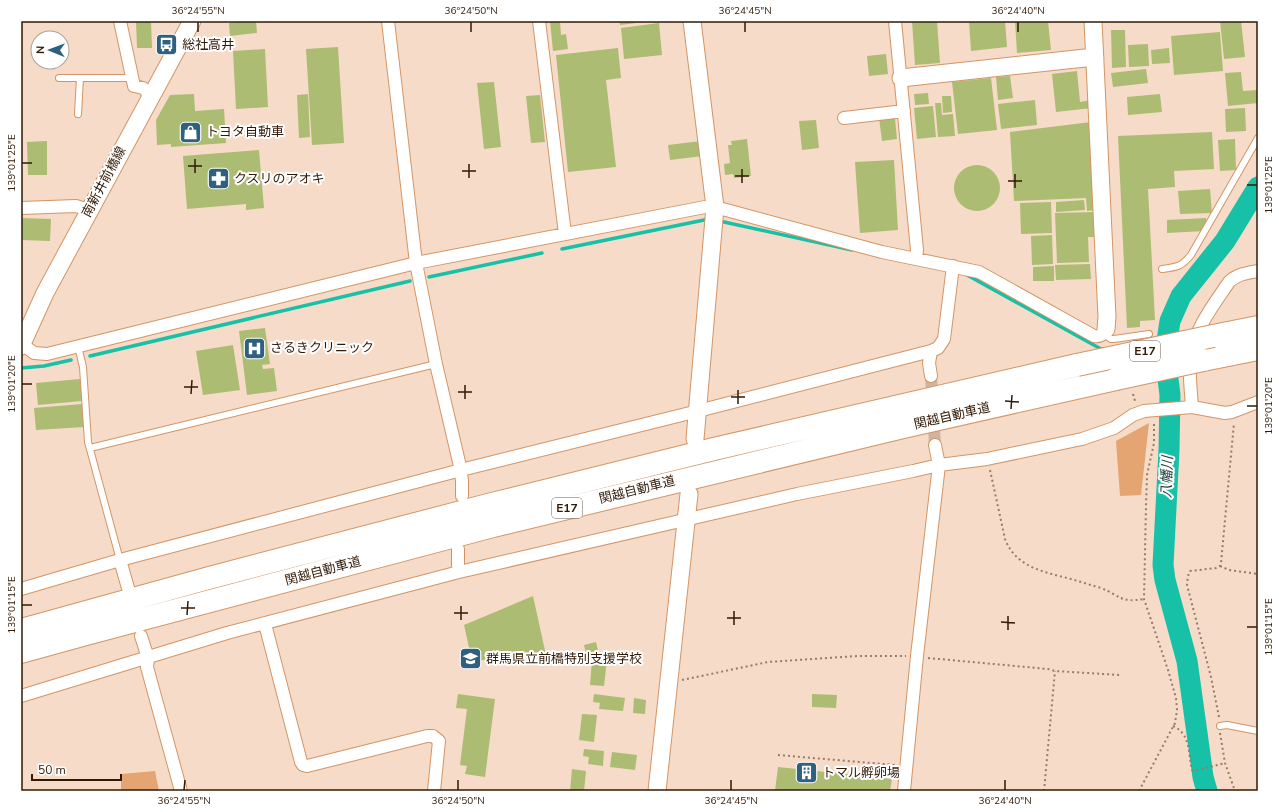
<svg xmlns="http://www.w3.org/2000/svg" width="1279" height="812" font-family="'Nunito Sans','Noto Sans JP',sans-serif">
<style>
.green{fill:#e5a572}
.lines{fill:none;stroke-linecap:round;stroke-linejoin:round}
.stream{stroke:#16c1a7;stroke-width:3.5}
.river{stroke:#16c1a7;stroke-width:21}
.building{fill:#adbc73}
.street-tunnel{stroke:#cfb4a1;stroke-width:12;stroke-dasharray:12 6;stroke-linecap:butt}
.lane-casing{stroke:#d39565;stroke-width:8}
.street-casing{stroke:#d39565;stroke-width:14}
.secondary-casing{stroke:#d39565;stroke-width:19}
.highway-casing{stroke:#d39565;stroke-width:24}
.path{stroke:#957c68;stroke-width:2;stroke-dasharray:2 3;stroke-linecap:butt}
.lane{stroke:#fff;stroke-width:6}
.street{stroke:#fff;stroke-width:12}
.secondary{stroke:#fff;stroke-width:17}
.highway{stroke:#fff;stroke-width:22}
.highway-bridge-casing{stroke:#d39565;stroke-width:24;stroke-linecap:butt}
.highway-bridge{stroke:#fff;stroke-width:22}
.ticks{fill:none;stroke:#321a06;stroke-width:1.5}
.labels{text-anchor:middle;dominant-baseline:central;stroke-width:4;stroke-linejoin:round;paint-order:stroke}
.shield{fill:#fff;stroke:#705f51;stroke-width:1}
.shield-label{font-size:12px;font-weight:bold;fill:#321a06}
.poi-label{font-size:13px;fill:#321a06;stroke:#fff;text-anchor:start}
.street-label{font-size:13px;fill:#321a06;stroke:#fff}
.water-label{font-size:14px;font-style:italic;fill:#203f38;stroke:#fff}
.neatline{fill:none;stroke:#321a06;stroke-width:1.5}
.ticks-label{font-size:10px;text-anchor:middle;fill:#321a06}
</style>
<rect width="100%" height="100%" fill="#f6dbc8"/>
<path class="green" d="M1149,423L1141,495L1120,496L1116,441Z
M155,771L159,791H121V774Z"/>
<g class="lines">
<path class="stream" d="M724,222L852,250
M562,249L709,219
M967,275L1101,349H1105
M429,277L542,253
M90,356L410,281
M21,368L44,366L71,360"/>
<path class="river" d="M1207,791L1203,777L1201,762L1187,661L1165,580L1163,565L1169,450L1170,395L1165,354L1170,321L1181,296L1225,241L1258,187"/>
</g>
<path class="building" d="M136,21H151L152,48H137Z
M246,21H256L257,33L230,36L229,23Z
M550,21H560L561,35L566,34L568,49L553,51Z
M619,21H645V22L620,25Z
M912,21H937L940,63L915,65Z
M969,21H1005L1007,47L971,51Z
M1015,21H1048L1051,50L1017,53Z
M1220,21H1241L1245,57L1224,59Z
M659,23L662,55L624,59L621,28Z
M1111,30H1125L1126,67L1112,68Z
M1220,32L1223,71L1174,75L1171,36Z
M1148,44L1149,66L1129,67L1128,45Z
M338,47L344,143L312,145L306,49Z
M618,48L621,78L606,80L616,167L568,172L556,55Z
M1169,48L1170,63L1152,64L1151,50Z
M265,49L268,107L236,109L233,51Z
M886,54L888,74L869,76L867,56Z
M1146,69L1148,83L1113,87L1111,73Z
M1077,71L1080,102L1091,100L1092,108L1056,112L1052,74Z
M1241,72L1243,91L1258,90V103L1228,106L1225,73Z
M1010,76L1013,98L998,100L996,77Z
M991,78L997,130L958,134L952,82Z
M494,82L501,147L484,149L477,83Z
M928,93L929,104L915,105L914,94Z
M194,94L195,111L224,109L226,143L171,147V144L157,145L156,120L170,95Z
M308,94L310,137L299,138L297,95Z
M1160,94L1162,112L1128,115L1127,97Z
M540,95L545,142L531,143L526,96Z
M942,96H951L952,112L943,113Z
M1035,100L1037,125L1001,129L998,104Z
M935,103H941L942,115L953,114L955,136L938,137Z
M933,106L936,137L917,139L914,108Z
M894,108L897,139L882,141L878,110Z
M1245,108L1246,131L1226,132L1225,109Z
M816,120L819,148L802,150L799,121Z
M1091,122L1095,210L1087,211L1086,198L1014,201L1010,132Z
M1212,132L1214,169L1174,171L1175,187L1148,189L1155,320L1140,321V327L1127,328L1118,136Z
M747,139L751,176L734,178L733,174L725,175L724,164L730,163L728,145H732L731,141Z
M1235,139L1236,170L1220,171L1218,140Z
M47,141V175H28L27,142Z
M701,141L703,156L670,160L668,145Z
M259,150L264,208L246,210V204L187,209L183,156Z
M894,160L898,230L860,233L855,162Z
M954 188a23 23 0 1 1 46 0a23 23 0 1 1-46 0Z
M1210,189L1212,213L1180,214L1178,191Z
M1084,200L1085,210L1056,212V202Z
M1051,202L1052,233L1021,234L1020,203Z
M1095,212L1097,237H1088L1089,262L1057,263L1055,213Z
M21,218L51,219L50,241L21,240Z
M1206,218L1207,227L1204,231L1167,233V220Z
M1052,235L1053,264L1032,265L1031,236Z
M1090,264L1091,279L1056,280L1055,265Z
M1054,266V281H1033V267Z
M265,328L270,364L262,365L263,369L274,368L277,391L247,395L239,331Z
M233,345L240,390L203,395L196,351Z
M80,379L82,401L38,405L36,383Z
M82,404L84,427L36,430L34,408Z
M533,596L546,655L472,661L464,625Z
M596,642L599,655L587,658L584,645Z
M592,659L607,660L604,686L590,685Z
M458,694L495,699L485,777L465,774L467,766L460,765L467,709L456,708Z
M594,694L625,698L623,711L599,709L600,703L593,702Z
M812,694L837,695L836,708L812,707Z
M634,698L646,700L645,714L633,713Z
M582,714L597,715L594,742L579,740Z
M584,749L604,751L603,766L588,764L589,757L583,756Z
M612,752L637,755L635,770L610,767Z
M778,767L892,779L890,791H775Z
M572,769L586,771L584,791H570Z"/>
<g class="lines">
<path class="street-tunnel" d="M931,376L935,445"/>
<defs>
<path id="lane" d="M59,78H127L132,77
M78,114L80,78
M1162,269C1177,267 1181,267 1191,255L1258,138
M1104,334L1111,339H1114L1149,334
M78,346L83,367L88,442L120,560
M90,448L436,364
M1220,726L1227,725L1258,731"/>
<path id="street" d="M120,21L134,86L143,88L151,96
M388,21L416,263L436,364L459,462L462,480V496
M539,21L565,234
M895,21L917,250L916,259
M844,118L904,111
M21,208L76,206L89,210
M22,344L34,353L47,354L416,263L705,207H715L882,252L979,272L1094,336C1100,337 1103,335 1106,329
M931,376L929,363L931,351
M1192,407C1191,392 1189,376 1190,361C1193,331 1212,307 1229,282C1237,274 1247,273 1258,271
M458,549V565L459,572
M120,560L128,588
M21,589L120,560L461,470L698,411L931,351L938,348L944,339L953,266
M265,624L301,762L303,765L307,766L427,736H433L439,741L434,791
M141,636L148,658L147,667L181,791
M21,696L227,633L459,572L797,494L913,471L939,465L987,459L1082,439L1114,428L1133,415L1144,411L1192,407L1225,413L1232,412L1258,402
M904,791L917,656L939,465L935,445"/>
<path id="secondary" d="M692,21L715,207L695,439
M1093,21L1107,317L1106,329
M901,78L1085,58H1095
M21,346L45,293L192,21
M657,791L689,494"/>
<path id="highway" d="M1213,336L1258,327
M1203,360L1258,349
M21,630L209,578L488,505L714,449L1077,365
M21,652L90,633L493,526L903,427L1116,379"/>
</defs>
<use href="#lane" class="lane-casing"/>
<use href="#street" class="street-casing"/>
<use href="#secondary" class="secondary-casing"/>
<use href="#highway" class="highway-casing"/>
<path class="path" d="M1133,394L1135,401
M990,470L1005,539C1016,568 1045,572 1071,579C1081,582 1091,585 1101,588C1121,596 1120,603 1144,599
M1220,566L1229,570L1258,574
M928,658L1048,669L1055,671L1120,675
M682,680L768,662L857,656H906
M1219,717L1211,677L1187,585L1188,576L1190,571L1216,568L1220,566L1221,563L1234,423
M1173,726C1191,734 1188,753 1192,770L1194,771L1225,763
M1220,733L1225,763L1235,791
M778,755L895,765
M1044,791L1055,671
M1139,791L1175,723L1177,710L1176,698L1168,670L1144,599L1146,505L1147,475L1154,443V422"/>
<use href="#lane" class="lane"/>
<use href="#street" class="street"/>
<use href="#secondary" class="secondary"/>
<use href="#highway" class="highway"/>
<defs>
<path id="highway-bridge" d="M1077,365L1213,336
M1116,379L1203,360"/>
</defs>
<use href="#highway-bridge" class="highway-bridge-casing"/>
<use href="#highway-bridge" class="highway-bridge"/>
</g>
<path class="ticks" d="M198,32V22M471,32V22M745,32V22M1018,32V22M22,163H32M188,166H202M462,171H476M195,173V159M735,176H749M469,178V164M1008,181H1022M742,183V169M1247,185H1257M1015,188V174M22,384H32M184,387H198M458,392H472M191,394L192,380M731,397H745M465,399V385M1005,401L1019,402M738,404V390M1247,406H1257M1011,409L1012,395M22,605H32M181,608H195M454,613H468M187,615L188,601M727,618H741M461,620V606M1001,622L1015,623M734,625V611M1247,627H1257M1008,630V616M184,790L185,780M458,790V780M731,790V780M1005,790V780"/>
<defs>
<symbol id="bus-square" viewBox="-11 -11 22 22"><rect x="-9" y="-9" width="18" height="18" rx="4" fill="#2f607e" stroke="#fff"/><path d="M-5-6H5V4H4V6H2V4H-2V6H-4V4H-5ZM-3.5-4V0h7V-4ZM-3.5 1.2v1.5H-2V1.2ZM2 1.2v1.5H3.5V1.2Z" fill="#fff"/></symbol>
<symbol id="shop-square" viewBox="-11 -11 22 22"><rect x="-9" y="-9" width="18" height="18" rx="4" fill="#2f607e" stroke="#fff"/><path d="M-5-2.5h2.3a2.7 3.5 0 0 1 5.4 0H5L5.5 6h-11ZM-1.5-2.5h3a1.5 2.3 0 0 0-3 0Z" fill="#fff"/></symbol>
<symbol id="pharmacy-square" viewBox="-11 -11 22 22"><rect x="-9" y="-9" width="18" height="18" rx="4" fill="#2f607e" stroke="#fff"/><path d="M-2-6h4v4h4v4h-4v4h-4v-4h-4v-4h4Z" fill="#fff"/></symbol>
<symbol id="hospital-square" viewBox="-11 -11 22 22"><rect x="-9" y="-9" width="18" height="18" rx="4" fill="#2f607e" stroke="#fff"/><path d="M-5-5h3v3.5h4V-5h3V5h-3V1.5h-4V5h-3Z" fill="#fff"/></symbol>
<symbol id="school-square" viewBox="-11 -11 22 22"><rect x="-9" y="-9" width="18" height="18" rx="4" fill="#2f607e" stroke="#fff"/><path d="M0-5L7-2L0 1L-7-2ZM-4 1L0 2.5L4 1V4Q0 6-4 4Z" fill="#fff"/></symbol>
<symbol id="building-square" viewBox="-11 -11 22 22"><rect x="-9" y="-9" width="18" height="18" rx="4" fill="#2f607e" stroke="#fff"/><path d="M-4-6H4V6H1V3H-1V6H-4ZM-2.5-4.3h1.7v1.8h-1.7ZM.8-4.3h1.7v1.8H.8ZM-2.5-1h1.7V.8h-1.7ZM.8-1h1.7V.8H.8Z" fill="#fff"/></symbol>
</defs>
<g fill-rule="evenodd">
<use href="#bus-square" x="154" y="32" width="25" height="25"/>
<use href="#shop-square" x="178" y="120" width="25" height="25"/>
<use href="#pharmacy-square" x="206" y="166" width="25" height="25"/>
<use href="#hospital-square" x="242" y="336" width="25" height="25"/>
<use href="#school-square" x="458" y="646" width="25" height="25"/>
<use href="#building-square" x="794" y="760" width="25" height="25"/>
</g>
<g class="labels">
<g class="shield">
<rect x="1130" y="341" width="30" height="20" rx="3"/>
<rect x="552" y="498" width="30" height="20" rx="3"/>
</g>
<g class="shield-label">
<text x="1145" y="351">E17</text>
<text x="567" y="508">E17</text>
</g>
<g class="poi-label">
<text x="182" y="45">総社高井</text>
<text x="206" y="132">トヨタ自動車</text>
<text x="234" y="179">クスリのアオキ</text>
<text x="270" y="348">さるきクリニック</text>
<text x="486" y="659">群馬県立前橋特別支援学校</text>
<text x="822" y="773">トマル孵卵場</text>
</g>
<g class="street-label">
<text transform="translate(104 182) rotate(-62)">南新井前橋線</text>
<text transform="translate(952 416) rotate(-13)">関越自動車道</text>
<text transform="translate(637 490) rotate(-14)">関越自動車道</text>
<text transform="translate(323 571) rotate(-15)">関越自動車道</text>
</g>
<g class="water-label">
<text transform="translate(1167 477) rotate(-88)">八幡川</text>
</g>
</g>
<rect width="1279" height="812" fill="none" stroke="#ffffff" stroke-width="44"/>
<g transform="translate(50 50) rotate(271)"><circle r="19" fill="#ffffff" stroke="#ada39b"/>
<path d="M0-3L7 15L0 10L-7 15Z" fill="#2f607e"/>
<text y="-6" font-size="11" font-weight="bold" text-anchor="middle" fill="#321a06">N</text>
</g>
<path d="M32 774v6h89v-6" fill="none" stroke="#321a06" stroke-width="2"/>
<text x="38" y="774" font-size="12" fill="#321a06" stroke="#ffffff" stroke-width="3" paint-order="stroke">50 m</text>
<rect x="22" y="22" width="1235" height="768" class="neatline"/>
<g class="ticks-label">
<text x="198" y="14">36°24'55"N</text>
<text x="471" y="14">36°24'50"N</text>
<text x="745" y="14">36°24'45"N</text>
<text x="1018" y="14">36°24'40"N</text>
<text transform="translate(11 163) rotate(-90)" y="4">139°01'25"E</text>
<text transform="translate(1268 185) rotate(-90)" y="4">139°01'25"E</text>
<text transform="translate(11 384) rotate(-90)" y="4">139°01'20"E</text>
<text transform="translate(1268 406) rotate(-90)" y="4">139°01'20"E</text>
<text transform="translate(11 605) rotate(-90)" y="4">139°01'15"E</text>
<text transform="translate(1268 627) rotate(-90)" y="4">139°01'15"E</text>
<text x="184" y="804">36°24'55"N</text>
<text x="458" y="804">36°24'50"N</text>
<text x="731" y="804">36°24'45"N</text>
<text x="1005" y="804">36°24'40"N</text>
</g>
</svg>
